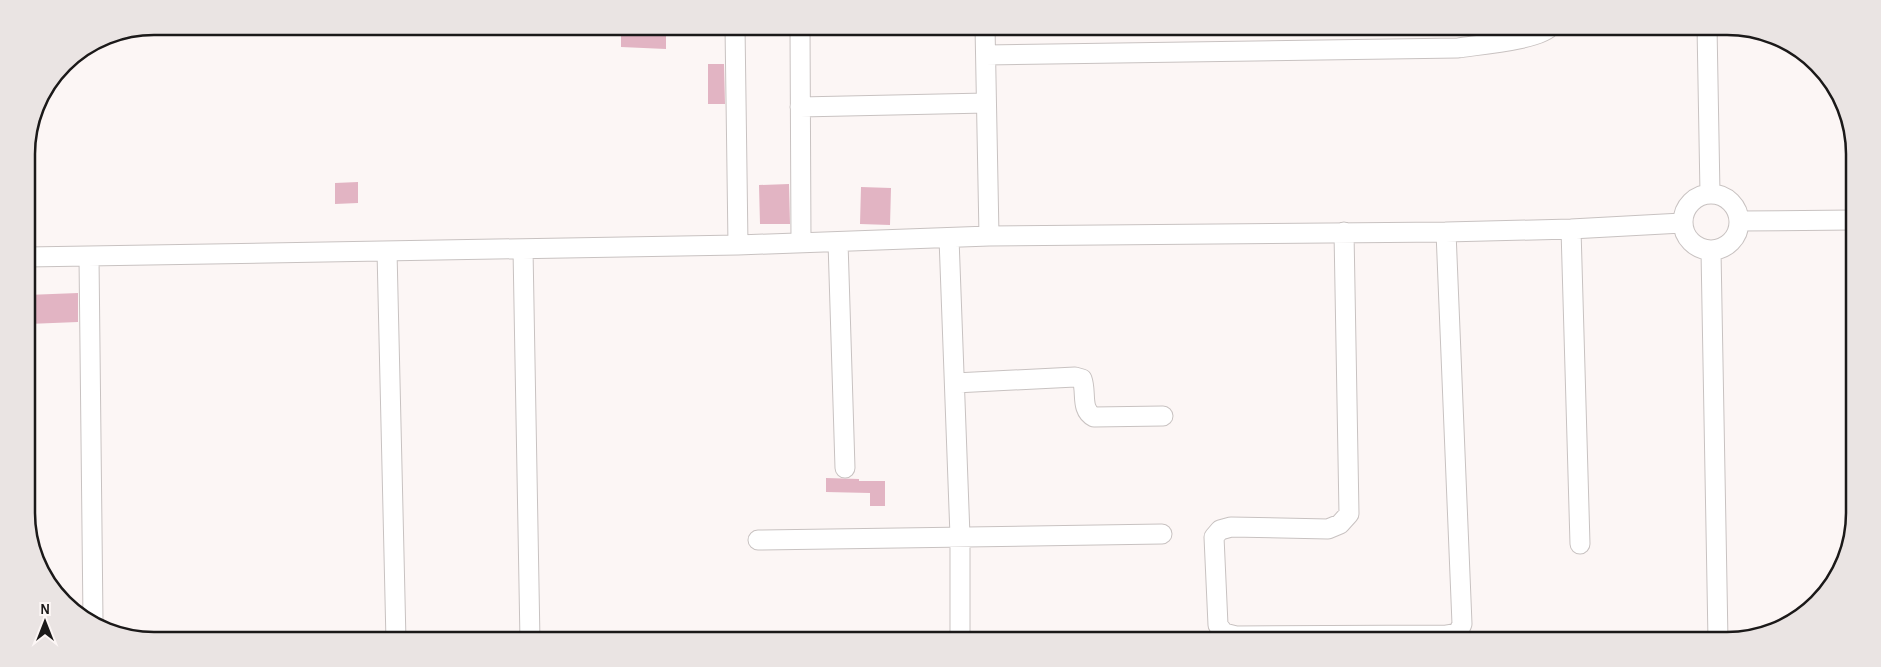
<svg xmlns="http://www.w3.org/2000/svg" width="1881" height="667" font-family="'Alegreya Sans',sans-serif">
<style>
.building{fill:#e2b4c3}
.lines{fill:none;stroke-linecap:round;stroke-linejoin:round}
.minor-casing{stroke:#c8c2c1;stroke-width:21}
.minor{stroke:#fff;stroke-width:19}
.rim{fill:none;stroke:#1b1919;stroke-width:2.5}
</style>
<rect width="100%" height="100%" fill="#fcf6f5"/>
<path class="building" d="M621,26H666V49L621,47Z
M708,64H724L725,104H708Z
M358,182V203L335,204V183Z
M789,184L790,224H760L759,185Z
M861,187L891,188L890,225L860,224Z
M78,293V322L28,324L27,295Z
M826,478L859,479V481H885V506H870V493L826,492Z"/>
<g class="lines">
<defs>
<path id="minor" d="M735,26L738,245
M800,26L801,242
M985,26L989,236
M1707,26L1710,194
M986,55L1458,48C1476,45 1541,40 1551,26
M800,107L986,103
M1683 222a28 28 0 1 1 56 0a28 28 0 1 1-56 0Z
M1739,221L1853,220
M1571,229L1580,544
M1344,232L1349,514L1340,524L1328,529L1231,527L1220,530L1214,537L1218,625L1224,633L1236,636L1446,635L1458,633L1462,624L1446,232
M949,238L960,536V641
M838,242L845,468
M523,249L530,641
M387,251L396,641
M1711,251L1718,640
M27,257L738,245L989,236L1446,232L1571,229L1682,223
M89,257L93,620
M955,383L1075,377L1082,379C1087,392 1080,410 1094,417L1163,416
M758,540L1162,534"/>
</defs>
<use href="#minor" class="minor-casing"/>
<use href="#minor" class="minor"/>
</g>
<path d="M0 0H1881V667H0ZM154 35H1727A119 119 0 0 1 1846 154V513A119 119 0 0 1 1727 632H154A119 119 0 0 1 35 513V154A119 119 0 0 1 154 35Z" fill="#eae4e3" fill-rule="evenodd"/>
<path class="rim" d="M154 35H1727A119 119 0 0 1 1846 154V513A119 119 0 0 1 1727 632H154A119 119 0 0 1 35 513V154A119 119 0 0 1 154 35Z"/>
<g transform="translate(45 622)" stroke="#fcf6f5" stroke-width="4" paint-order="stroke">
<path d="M0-4L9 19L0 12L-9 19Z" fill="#1b1919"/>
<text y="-8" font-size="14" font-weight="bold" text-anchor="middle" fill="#1b1919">N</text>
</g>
</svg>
